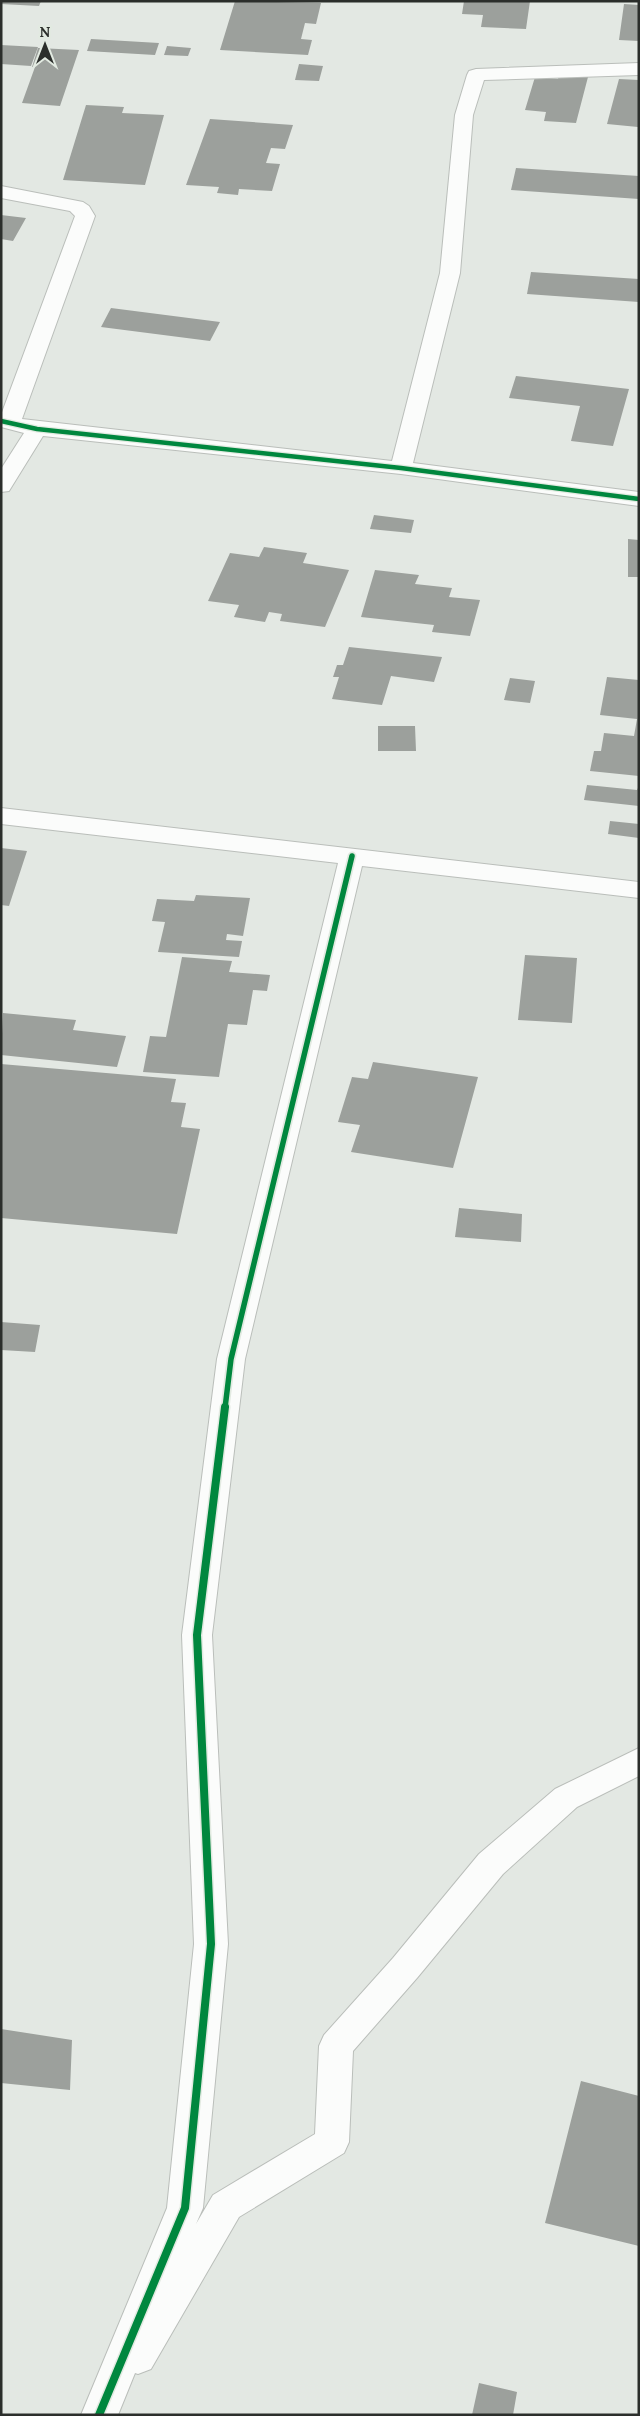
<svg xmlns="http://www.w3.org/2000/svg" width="640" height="2416" font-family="Lora,serif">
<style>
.building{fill:#9ca09c}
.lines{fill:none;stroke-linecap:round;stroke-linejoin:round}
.minor-casing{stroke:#babeba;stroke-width:2}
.minor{fill:#fbfcfb;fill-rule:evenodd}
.cycleway-far2-casing{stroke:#e2eae1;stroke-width:7}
.cycleway-far1-casing{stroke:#e2eae1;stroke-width:9}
.cycleway-casing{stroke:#e2eae1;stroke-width:11}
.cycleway-far2{stroke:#00873e;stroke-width:4.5}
.cycleway-far1{stroke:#00873e;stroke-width:5.5}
.cycleway{stroke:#00873e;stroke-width:8}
</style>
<rect width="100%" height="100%" fill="#e3e8e3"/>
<path class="building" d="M1,1H41L39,6L1,4Z
M235,1L321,3L316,24L305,23L301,39L312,40L308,55L220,50Z
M464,1H530L526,29L481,27L483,15L462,14Z
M624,4L639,5V41L619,40Z
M91,39L159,43L155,55L87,51Z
M1,45L38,47L31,66L1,64Z
M167,46L191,48L188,56L164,55Z
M38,48L79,50L60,106L22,103L35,67H32Z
M299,64L323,66L319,81L295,80Z
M559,75L588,77L576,123L544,121L546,112L525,110L535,77L558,79Z
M619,79L639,80L638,127L607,124Z
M86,105L124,107L122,113L164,115L145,185L63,180Z
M210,119L293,125L285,149L271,148L266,163L280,164L272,191L239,189L238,195L217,193L219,187L186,185Z
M516,168L639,176V199L511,190Z
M1,215L26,218L13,241L1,239Z
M531,272L639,279V302L527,294Z
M111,308L220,322L210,341L101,327Z
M516,376L629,389L613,446L571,441L580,406L509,398Z
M374,515L414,520L411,533L370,529Z
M628,539L639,540V577H628Z
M264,547L307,553L303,563L349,570L325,627L280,621L282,614L269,612L265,622L234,617L239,605L208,601L230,553L259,557Z
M375,570L419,575L415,584L452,588L449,597L480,600L470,636L432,632L434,625L361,617Z
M349,647L442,657L434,682L391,676L382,705L332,699L339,677H333L337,665H343Z
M607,677L639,680V776L590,771L594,751H601L604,733L634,736L637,719L600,715Z
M510,678L535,681L530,703L504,700Z
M378,726H415L416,751H378Z
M587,785L637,790L639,786V806L584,800Z
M610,821L639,824V838L608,834Z
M1,848L27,851L9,906L1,905Z
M196,895L250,898L243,936L227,934L226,940L242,941L239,957L158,952L165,922L152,921L157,899L194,901Z
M525,955L577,958L572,1023L518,1020Z
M182,957L232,961L229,972L270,975L267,991L253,990L247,1025L228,1024L219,1077L143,1072L150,1036L166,1037Z
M3,1013L76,1020L73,1030L126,1036L117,1067L1,1055Z
M373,1062L478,1077L453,1168L351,1152L360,1125L338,1122L352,1077L368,1079Z
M1,1064L176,1079L171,1102L186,1103L181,1127L200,1129L177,1234L1,1218Z
M459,1208L522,1214L521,1242L455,1237Z
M1,1322L40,1325L35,1352L1,1350Z
M1,2029L72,2040L70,2090L1,2083Z
M581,2081L639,2096V2246L545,2223Z
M479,2383L517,2392L513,2415H472Z"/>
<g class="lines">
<defs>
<path id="minor" d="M639,63V75L484,80L473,115L460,273L413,463L639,492V506L401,474L43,436L9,491L1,492V469L24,433L1,427V415L75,216L70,211L1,198V186L83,202L89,206L95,216L22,419L392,461L440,273L455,115L467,75L469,71L476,69Z
M1,808L639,882V898L362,866L245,1359L212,1635L228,1944L203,2208L196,2224L213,2195L315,2134L319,2046L324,2035L393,1958L479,1854L555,1789L639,1748V1776L577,1807L503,1874L417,1978L353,2051L349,2142L344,2153L239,2217L151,2369L138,2374L135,2373L118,2415H81L167,2208L194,1944L182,1635L217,1359L338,863L1,824Z"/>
</defs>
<use href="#minor" class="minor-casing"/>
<use href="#minor" class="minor"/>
<defs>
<path id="cycleway-far2" d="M1,421L37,429L401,468L639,499"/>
<path id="cycleway-far1" d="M225,1408L231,1359L352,856"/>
<path id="cycleway" d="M99,2415L185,2208L211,1944L197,1635L225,1407"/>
</defs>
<use href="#cycleway-far2" class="cycleway-far2-casing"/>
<use href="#cycleway-far1" class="cycleway-far1-casing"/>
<use href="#cycleway" class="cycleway-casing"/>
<use href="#cycleway-far2" class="cycleway-far2"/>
<use href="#cycleway-far1" class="cycleway-far1"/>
<use href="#cycleway" class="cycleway"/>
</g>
<rect width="640" height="2416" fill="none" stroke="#2b2e2b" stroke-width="5"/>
<g transform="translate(45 45)" stroke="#e2eae1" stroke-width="4" paint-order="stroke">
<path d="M0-4L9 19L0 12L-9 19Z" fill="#2b2e2b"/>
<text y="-8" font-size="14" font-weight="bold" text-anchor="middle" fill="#2b2e2b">N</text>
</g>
</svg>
